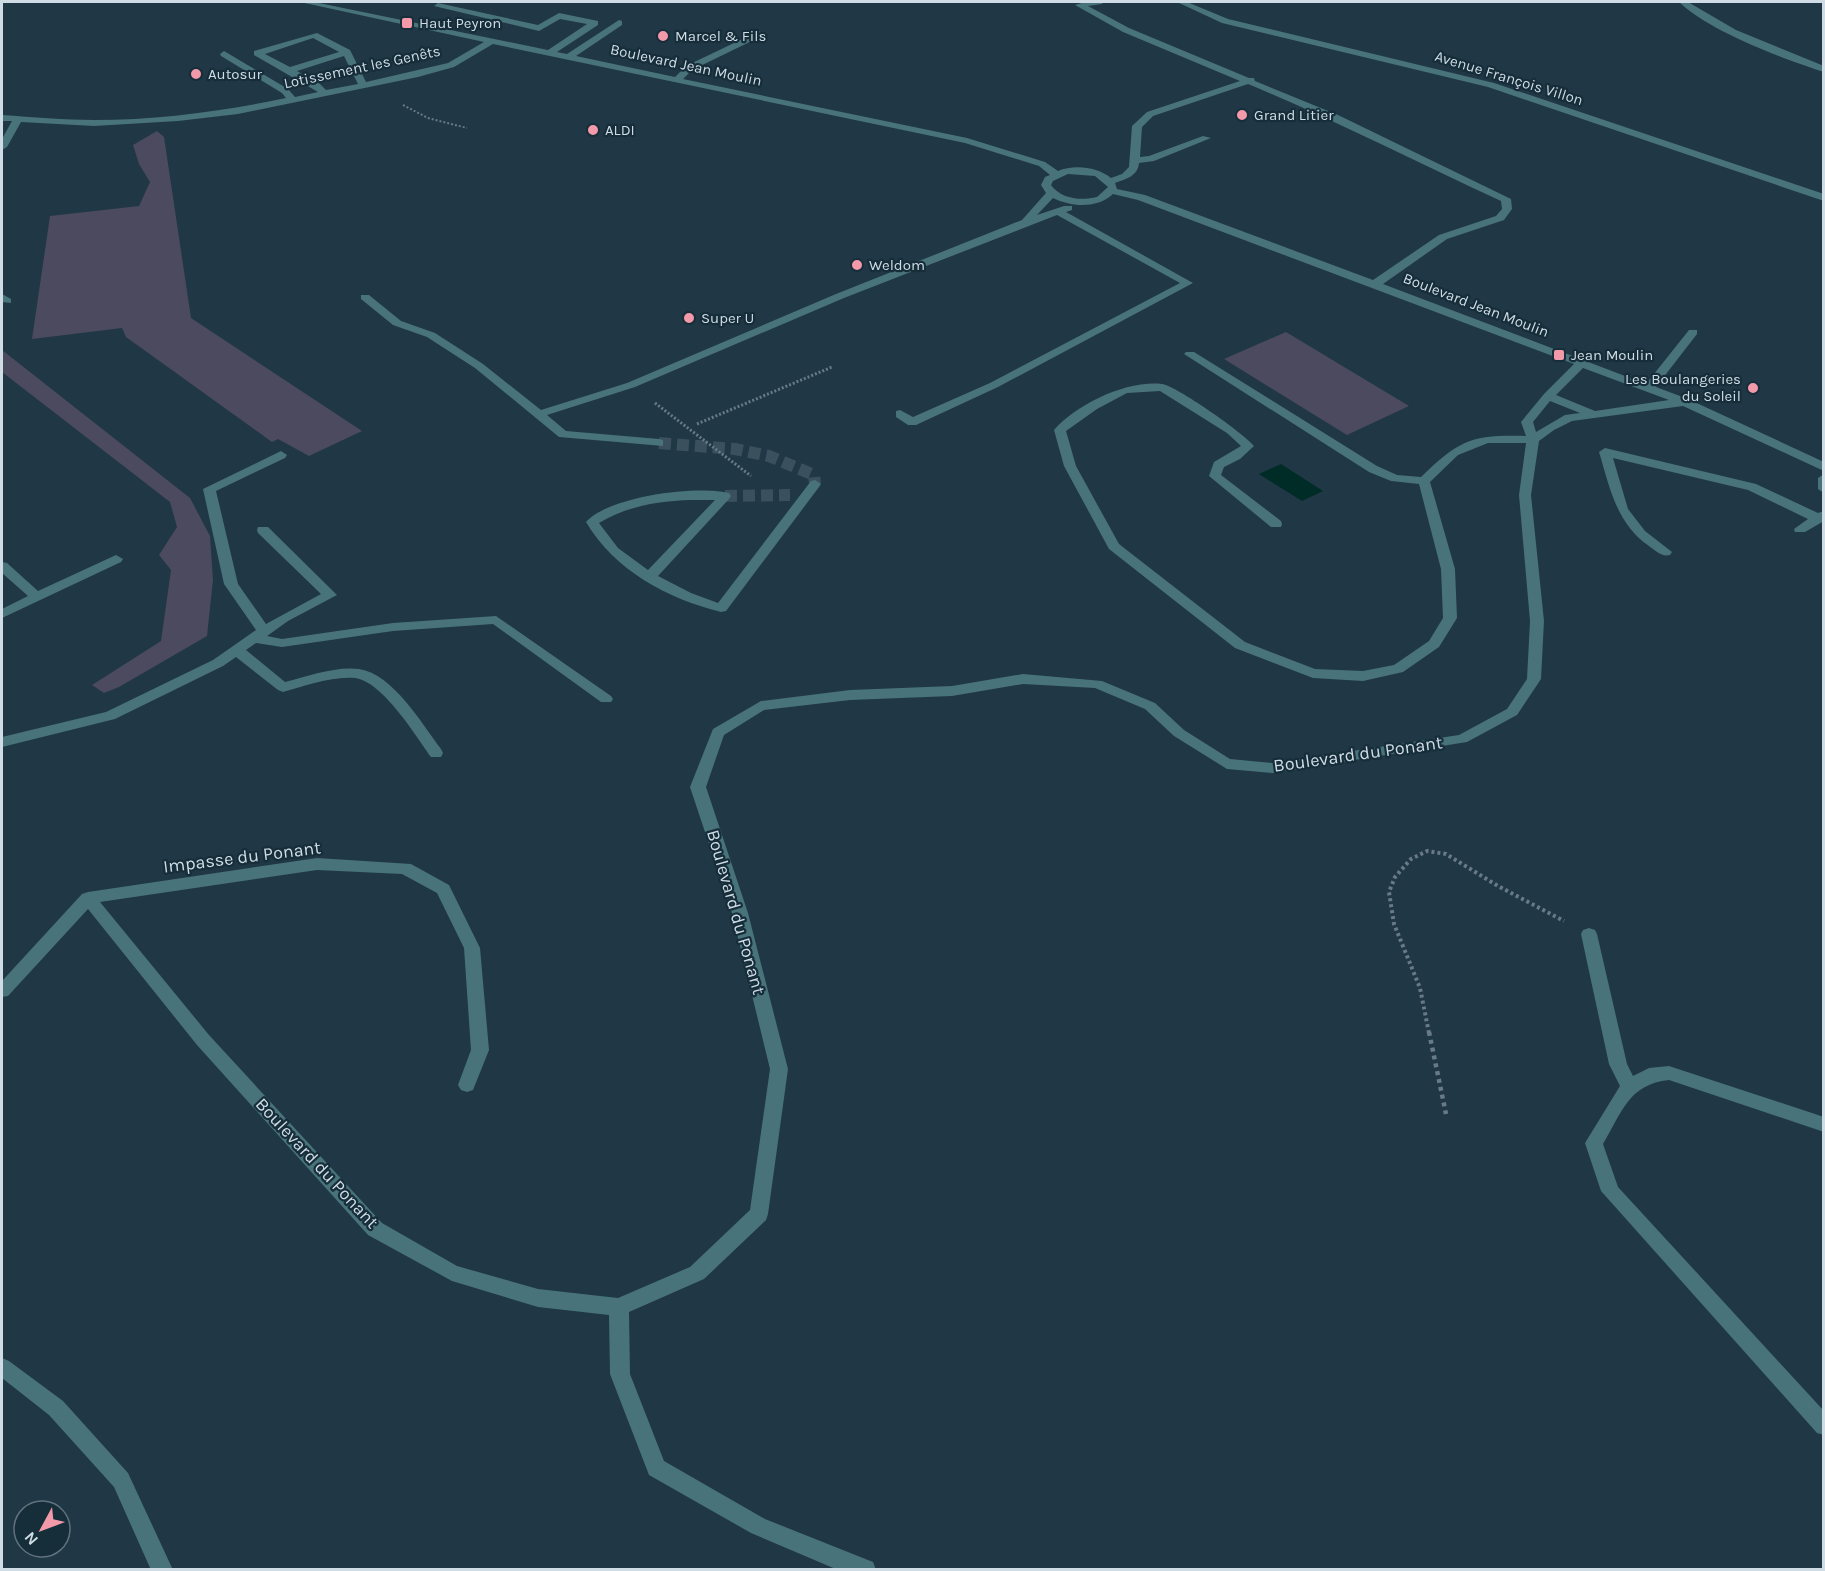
<svg xmlns="http://www.w3.org/2000/svg" width="1825" height="1571" font-family="Karla,sans-serif">
<style>
.green{fill:#4c4a5e}
.water{fill:#002c27}
.lines{fill:none;stroke-linecap:round;stroke-linejoin:round}
.minor-tunnel{stroke:#3a505d;stroke-width:12;stroke-dasharray:12 6;stroke-linecap:butt}
.path-far3{stroke:#687a86;stroke-width:2;stroke-dasharray:2 2;stroke-linecap:butt}
.path-far2{stroke:#687a86;stroke-width:3;stroke-dasharray:2 2;stroke-linecap:butt}
.path-far1{stroke:#687a86;stroke-width:4;stroke-dasharray:3 3;stroke-linecap:butt}
.path{stroke:#687a86;stroke-width:4.5;stroke-dasharray:4 4;stroke-linecap:butt}
.minor{fill:#48737b;fill-rule:evenodd}
.poi-dot{fill:#f39aaa;stroke:#162d3a;stroke-width:2}
.labels{text-anchor:middle;dominant-baseline:central;stroke-width:4.5;stroke-linejoin:round;paint-order:stroke}
.far-poi-label{font-size:15px;fill:#cfdce5;stroke:#162d3a;text-anchor:start}
.far-street-label{font-size:15px;fill:#cfdce5;stroke:#162d3a}
.street-label{font-size:18px;fill:#cfdce5;stroke:#162d3a}
</style>
<rect width="100%" height="100%" fill="#203745"/>
<path class="green" d="M157,131L164,137L191,318L362,431L309,456L278,439L272,442L126,337L122,328L32,339L50,216L139,206L150,182L139,164L133,145Z
M1286,332L1409,406L1347,435L1224,359Z
M2,350L190,498L210,536L213,580L207,636L119,687L104,693L92,685L161,641L171,570L159,555L177,527L170,502L2,372Z"/>
<path class="water" d="M1281,464L1323,491L1302,501L1259,474Z"/>
<g class="lines">
<path class="minor-tunnel" d="M659,443L735,449L769,456L814,475L815,484
M725,496L790,495"/>
<path class="path-far3" d="M403,105L428,118L467,128"/>
<path class="path-far2" d="M655,403L751,476
M697,424L832,367"/>
<path class="path-far1" d="M1429,1033L1420,988L1394,924L1389,892L1395,877L1411,859L1427,851L1446,854L1498,886L1564,921"/>
<path class="path" d="M1429,1032L1446,1114"/>
<path class="minor" d="M300,2H314L548,50L587,24L560,19L539,31L434,6L438,3L538,25L559,13L598,21V25L557,52L567,54L619,20L622,21V25L576,56L675,77L686,66L759,31L763,34L762,36L692,70L683,79L967,138L1045,162L1058,171C1074,164 1098,167 1111,178L1122,174L1129,167L1132,126L1147,112L1240,81L1123,32L1075,5L1085,2H1103L1102,4L1088,6L1129,28L1249,78H1254L1255,81L1338,115L1511,199L1512,209L1504,220L1447,239L1383,284L1646,384L1689,330H1697V334L1656,387L1688,399L1824,462V471L1683,406L1572,421L1554,430L1539,441L1531,495L1544,621L1541,679L1517,715L1467,742L1273,773L1227,769L1174,736L1145,709L1095,688L1023,684L952,696L850,700L764,710L724,735L706,787L748,913L788,1069L768,1214L766,1220L704,1279L629,1312L630,1374L664,1461L765,1519L873,1562L876,1570H838L751,1533L649,1475L610,1374L609,1315L538,1307L452,1281L368,1235L197,1045L88,909L8,996L2,997V981L82,894L88,892L317,858L411,864L449,885L480,948L489,1050L473,1090L467,1092L461,1090L458,1085L471,1050L464,948L437,893L402,874L317,870L100,902L209,1035L382,1223L457,1266L538,1289L618,1298L690,1267L750,1210L770,1069L732,913L690,787L713,729L761,701L850,690L952,686L1023,674L1102,681L1155,703L1184,730L1230,759L1273,763L1459,735L1507,709L1527,679L1530,621L1519,495L1526,443H1488L1458,455L1430,482L1455,569L1457,618L1439,647L1403,672L1363,681L1313,678L1235,648L1109,549L1064,466L1054,430C1077,404 1127,380 1162,384C1175,385 1245,434 1254,446L1240,459L1224,467L1221,475L1281,521L1282,524L1281,527H1271L1209,476L1214,462L1241,446L1227,433L1160,391L1127,393L1097,409L1066,431L1076,466L1119,544L1245,642L1315,669L1363,671L1394,665L1429,641L1443,618L1441,569L1419,484L1391,481L1369,472L1184,354L1186,352H1194L1377,466L1397,475L1421,477C1461,439 1471,435 1526,436L1521,422L1544,394L1574,364L1138,200L1113,194C1097,209 1071,207 1053,198L1037,215L1064,206H1072V210L1066,212L1193,283L998,387L916,425H908L896,417V411L900,410L913,417L990,383L1180,283L1057,215L844,298L635,387L547,415L566,431L659,439L663,440V446L559,437L475,368L427,337L393,325L361,299V295H369L401,321L435,333L483,364L541,410L627,383L836,294L1022,220L1046,193L1041,185L1045,177L1050,175L1039,166L965,143L493,44L454,67L418,77L238,114L178,121L94,126L21,122L7,147L2,150V139L12,121H2V115C33,117 64,120 94,120C159,120 224,111 286,98L282,93L221,56L220,54L224,51L288,89L295,97L318,92L254,55V51L317,33L350,50L366,82L448,63L484,42ZM313,38L339,52L290,67L265,54ZM344,56L358,84L326,90L320,84L297,71ZM1248,84C1334,120 1416,162 1501,201L1502,209L1496,216L1439,235L1373,280L1145,195L1117,189L1115,183C1126,179 1138,176 1139,163L1154,161L1211,138L1203,136L1149,156L1140,157L1142,127L1153,116ZM1068,174L1095,176L1108,187L1097,197C1081,201 1061,199 1051,185L1053,181ZM1583,368L1669,400L1595,411L1556,395ZM1550,401L1580,413L1565,415L1536,432L1533,422Z
M1177,2H1187L1228,19L1494,83L1824,194V201L1488,87L1222,23Z
M1679,2H1688L1736,30L1824,66V72C1783,59 1709,31 1679,2Z
M2,294L11,299V303L2,302Z
M1605,448L1756,484L1818,513L1824,511V521L1805,532H1795L1794,529L1808,519L1748,490L1613,458L1628,509L1645,531L1672,552L1670,555C1661,557 1656,551 1649,546C1616,523 1610,488 1599,452Z
M281,451L287,455L285,458L216,491L238,584L266,624L321,594L258,533L257,530L258,527H268L337,595L288,621L267,636L282,639L393,623L496,616L611,696L613,699L611,702H601L493,624L393,631L282,647L256,643L246,650L285,682C308,676 336,666 359,669C393,674 422,724 441,749L443,753L441,757H431C416,736 382,681 355,678C332,676 305,686 283,692L278,690L236,657L223,666L115,719L2,747V737L106,712L213,660L256,630L224,584L203,489Z
M1824,474V493L1818,489V478Z
M815,480L821,484L819,487L726,611L721,612C668,599 614,570 586,522C609,496 697,485 729,493L731,496L729,499L658,576L691,593L718,603L811,481ZM691,500H715L648,570L618,548L599,523C628,506 657,501 691,500Z
M116,555L123,559L121,562L2,618V609L28,596L2,573V562L7,563L38,591Z
M1589,928L1595,930L1597,934L1627,1064L1633,1076L1649,1068L1669,1066L1824,1117V1132L1669,1080C1629,1084 1622,1112 1603,1144L1618,1187L1824,1411V1435L1817,1433L1601,1191L1585,1143L1620,1086L1609,1064L1581,934L1583,930Z
M2,1358L9,1361L63,1401L128,1473L173,1570H151L114,1487L49,1415L2,1378Z"/>
</g>
<g class="poi-dot">
<rect x="401" y="17" width="12" height="12" rx="3"/>
<circle cx="663" cy="36" r="6"/>
<circle cx="196" cy="74" r="6"/>
<circle cx="1242" cy="115" r="6"/>
<circle cx="593" cy="130" r="6"/>
<circle cx="857" cy="265" r="6"/>
<circle cx="689" cy="318" r="6"/>
<rect x="1553" y="349" width="12" height="12" rx="3"/>
<circle cx="1753" cy="388" r="6"/>
</g>
<g class="labels">
<g class="far-poi-label">
<text x="419" y="23">Haut Peyron</text>
<text x="675" y="36">Marcel &amp; Fils</text>
<text x="208" y="74">Autosur</text>
<text x="1254" y="115">Grand Litier</text>
<text x="605" y="130">ALDI</text>
<text x="869" y="265">Weldom</text>
<text x="701" y="318">Super U</text>
<text x="1571" y="355">Jean Moulin</text>
<text x="1741" y="379" text-anchor="end">Les Boulangeries<tspan x="1741" dy="17">du Soleil</tspan></text>
</g>
<g class="far-street-label">
<text transform="translate(686 65) rotate(12)">Boulevard Jean Moulin</text>
<text transform="translate(362 67) rotate(-12)">Lotissement les Genêts</text>
<text transform="translate(1509 78) rotate(17)">Avenue François Villon</text>
<text transform="translate(1476 305) rotate(21)">Boulevard Jean Moulin</text>
</g>
<g class="street-label">
<text transform="translate(1358 754) rotate(-8)">Boulevard du Ponant</text>
<text transform="translate(242 857) rotate(-7)">Impasse du Ponant</text>
<text transform="translate(736 912) rotate(74)">Boulevard du Ponant</text>
<text transform="translate(317 1163) rotate(47)">Boulevard du Ponant</text>
</g>
</g>
<rect width="1825" height="1571" fill="none" stroke="#cfdce5" stroke-width="6"/>
<g transform="translate(42 1529) rotate(229)"><circle r="28" fill="#162d3a" stroke="#60737e" stroke-width="1.5"/>
<path d="M0-4.5L10 22L0 15L-10 22Z" fill="#f39aaa"/>
<text y="-9" font-size="16" font-weight="bold" text-anchor="middle" fill="#cfdce5">N</text>
</g>
</svg>
